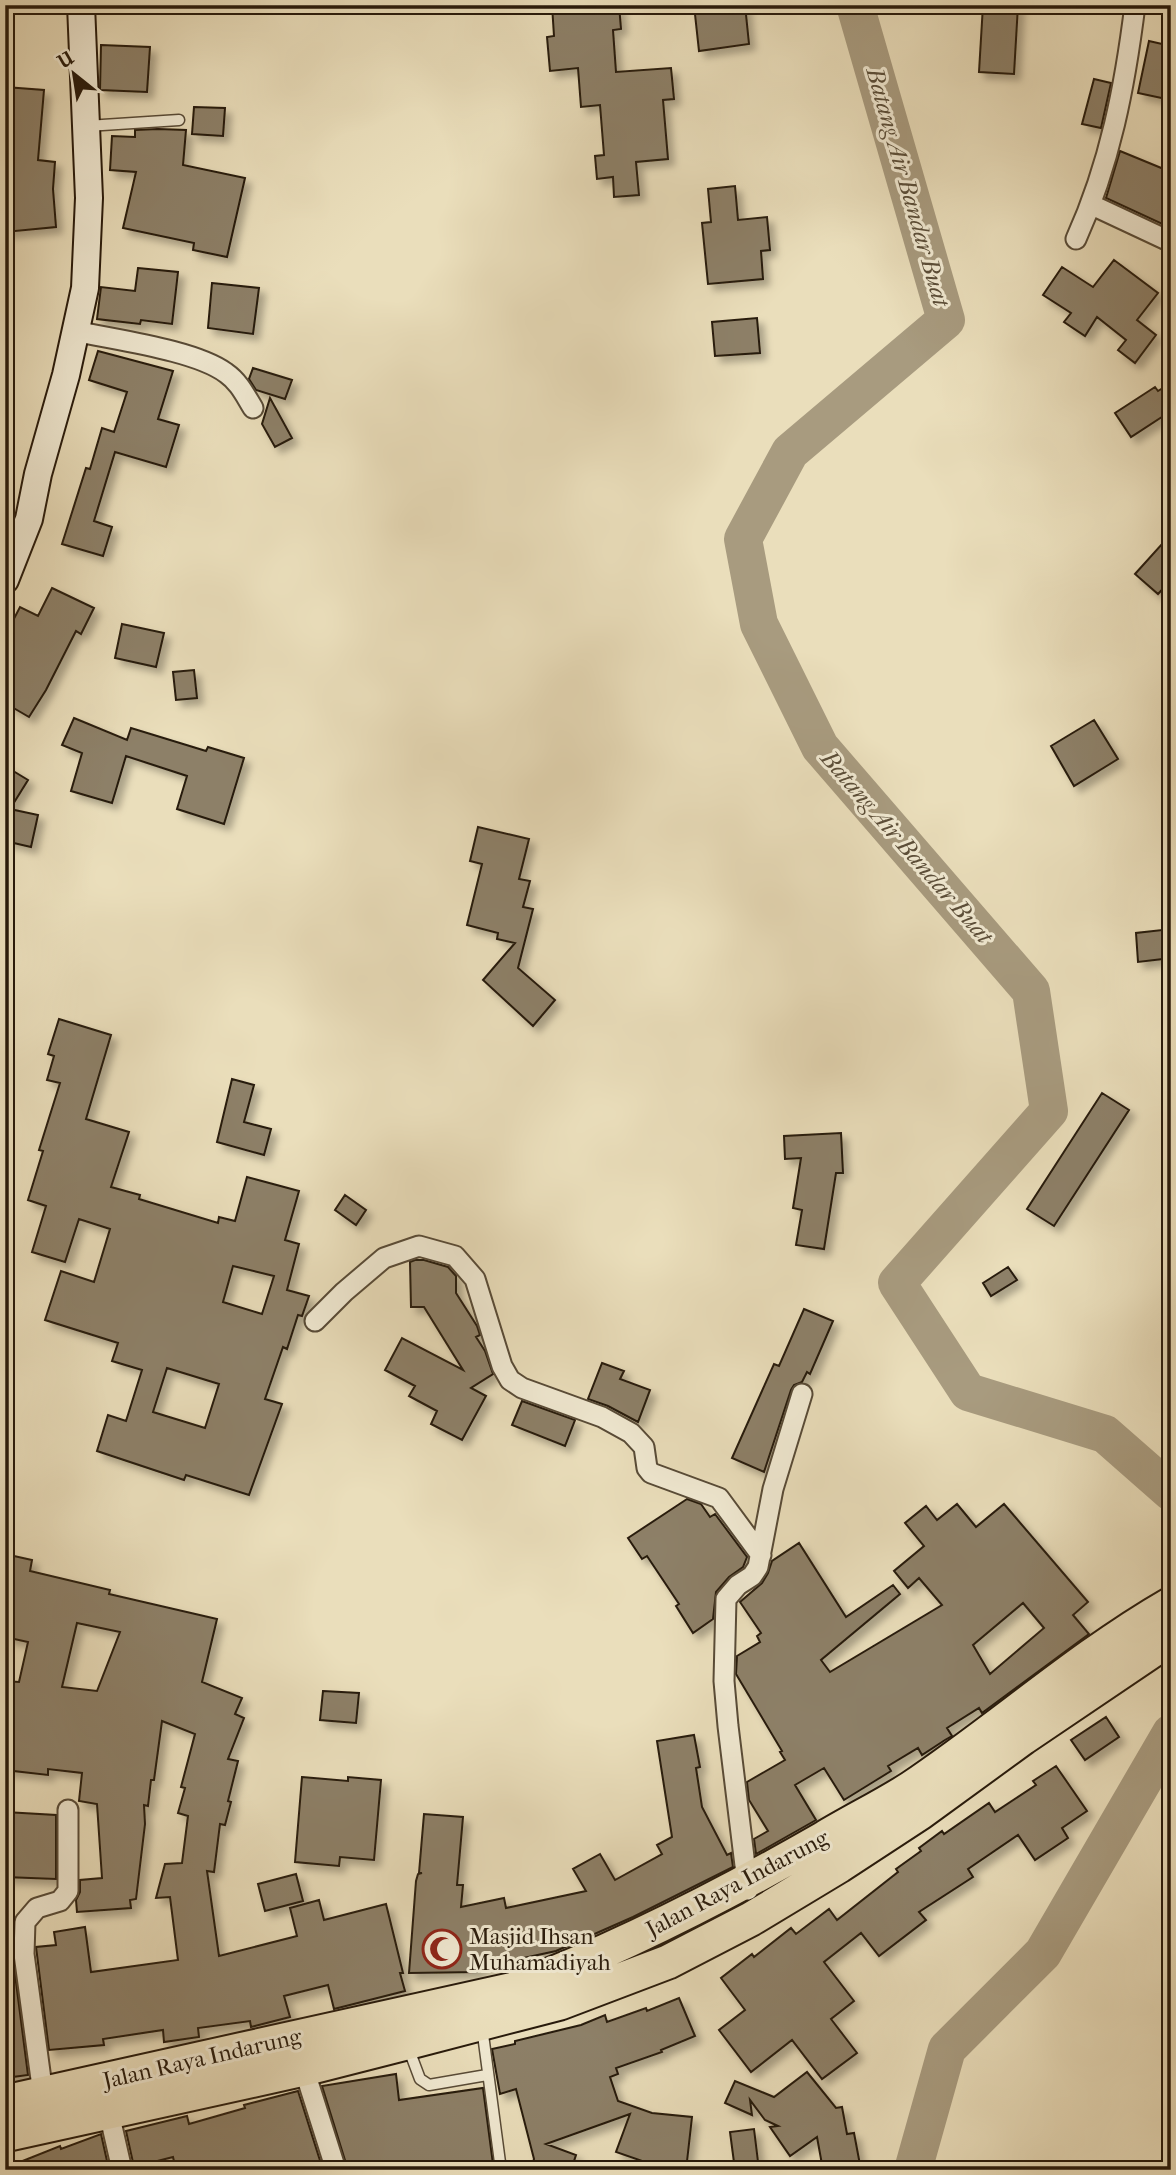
<svg xmlns="http://www.w3.org/2000/svg" width="1176" height="2175" viewBox="0 0 1176 2175" font-family="'IM FELL French Canon',serif">
  <style>
    .lines { fill: none; stroke-linecap: round; stroke-linejoin: round }
    .river { stroke: #a89b7f; stroke-width: 38 }
    .building { fill: #8d8067; stroke: #281a0b; stroke-width: 2; fill-rule: evenodd; filter: url(#shadow) }
    .lane-casing { stroke: #584b37; stroke-width: 13 }
    .street-casing { stroke: #584b37; stroke-width: 23 }
    .secondary-casing { stroke: #281a0b; stroke-width: 30 }
    .highway-casing { stroke: #281a0b; stroke-width: 37 }
    .lane { stroke: #f1ead3; stroke-width: 10 }
    .street { stroke: #f1ead3; stroke-width: 19 }
    .secondary { stroke: #f1ead3; stroke-width: 26 }
    .highway { stroke: #eadebb; stroke-width: 33 }
    .labels { text-anchor: middle; stroke-width: 6; stroke-linejoin: round; paint-order: stroke }
    .street-label { font-size: 23px; fill: #281a0b; stroke: #f1ead3 }
    .poi-label { font-size: 23px; fill: #281a0b; stroke: #f1ead3; text-anchor: start }
    .water-label { font-size: 24px; font-style: italic; fill: #5b4e39; stroke: #f1ead3 }
  </style>
  <defs>
    <filter id="shadow"><feDropShadow dx="6" dy="6" stdDeviation="3.5" flood-color="#0004"/></filter>
  </defs>
  <rect width="100%" height="100%" fill="#eadebb"/>
  <filter id="stains"><feTurbulence type="fractalNoise" baseFrequency=".00286" numOctaves="4"/><feColorMatrix values="0 0 0 0 .2 0 0 0 0 .09 0 0 0 0 .02 0 0 0 .5 -.17"/></filter>
  <radialGradient id="worn" r=".72"><stop offset=".6" stop-color="#630" stop-opacity="0"/><stop offset="1" stop-color="#630" stop-opacity=".3"/></radialGradient>
  <g class="lines">
    <path class="river" d="M855 5 946 320 790 452 743 539 759 624 820 747 1031 991 1049 1111 897 1283 968 1392 1105 1434 1171 1492
      M913 2170 947 2049 1043 1953 1171 1733"/>
  </g>
  <path class="building" d="M552 5H619L621 29 613 30 616 72 671 68 674 99 663 100 668 159 636 162 639 195 614 197 613 177 597 179 595 156 604 155 600 105 581 107 578 68 550 71 547 37 554 36Z
    M694 5H745L749 44 699 51Z
    M983 5H1018L1014 74 979 72Z
    M1149 41 1171 46V100L1138 93Z
    M101 45 150 47 147 92 100 90Z
    M1094 79 1111 83 1101 128 1082 124Z
    M5 87 44 90 38 160 55 162 53 189 56 227 5 232Z
    M194 107 225 108 223 136 192 134Z
    M158 129 186 130 183 165 245 178 227 257 193 250 194 243 123 228 136 172 110 170 112 136 135 137V130Z
    M1120 151 1171 172V228L1106 198Z
    M735 186 738 220 767 217 770 250 761 251 763 279 708 284 702 223 711 222 708 189Z
    M1114 260 1158 293 1137 320 1156 335 1135 363 1118 350 1126 340 1097 317 1085 336 1064 322 1071 313 1043 295 1062 267 1093 287Z
    M138 268 178 272 172 324 141 320 140 324 97 319 101 287 135 291Z
    M212 283 259 288 253 334 208 328Z
    M757 318 760 353 715 356 712 322Z
    M98 351 173 371 158 419 179 425 166 467 115 452 94 521 112 527 103 556 62 544 86 468 90 469 102 428 114 432 127 392 89 380Z
    M253 368 292 380 285 399 256 390 249 379Z
    M1171 383V411L1131 437 1115 413 1155 387 1158 391Z
    M270 398 292 438 275 447 262 424Z
    M1171 534V580L1158 594 1135 574Z
    M52 588 94 608 81 634 76 631 46 690 29 717 5 703V636L20 607 38 616Z
    M122 624 164 633 156 667 115 658Z
    M194 670 197 698 176 700 173 672Z
    M74 718 127 740 131 728 206 751 208 747 244 758 224 824 177 809 187 776 126 756 112 803 71 791 82 753 62 745Z
    M1094 720 1118 759 1074 786 1051 746Z
    M5 766 28 780 10 809 38 815 31 847 5 841 8 813 5 818Z
    M478 827 529 839 519 879 530 881 523 907 533 909 518 968 555 1000 533 1026 483 980 515 943 497 939 498 933 467 925 482 864 470 861Z
    M1171 929V958L1138 962 1136 933Z
    M59 1019 111 1035 86 1119 129 1132 111 1187 140 1195 139 1199 218 1223 219 1217 235 1221 247 1177 299 1191 285 1240 299 1244 287 1290 309 1296 302 1316 298 1315 287 1349 283 1347 265 1399 282 1404 249 1495 186 1475 184 1480 97 1451 108 1415 126 1421 142 1370 112 1361 118 1343 45 1320 61 1271 94 1282 110 1229 79 1219 65 1262 32 1252 46 1206 28 1200 43 1151 39 1150 60 1083 47 1080 54 1056 48 1054ZM233 1266 274 1276 262 1314 223 1302ZM167 1368 219 1384 205 1428 153 1412Z
    M232 1079 254 1085 244 1122 271 1129 264 1155 217 1142Z
    M1102 1093 1129 1110 1054 1226 1027 1209Z
    M841 1133 843 1173H836L824 1249 796 1245 802 1210 793 1208 801 1158 785 1159 784 1136Z
    M345 1195 366 1210 356 1225 335 1210Z
    M415 1260H424L448 1267 456 1276V1293L477 1326 480 1335 476 1337 485 1351 493 1374 471 1388 486 1396 462 1440 431 1424 437 1411 409 1396 415 1386 385 1370 402 1338 463 1370 424 1307H411L410 1262Z
    M1008 1267 1017 1280 991 1296 983 1283Z
    M804 1309 833 1321 810 1374 807 1372 802 1382 794 1385 791 1390 764 1472 732 1458 774 1364 779 1366Z
    M602 1363 624 1371 620 1379 650 1390 638 1422 608 1406 588 1399Z
    M522 1401 575 1420 565 1446 512 1425Z
    M687 1499 701 1504 710 1517 715 1514 747 1557 743 1567 729 1577 716 1592 713 1619 693 1633 676 1606 679 1604 647 1556 642 1559 628 1538Z
    M957 1504 976 1527 1004 1504 1088 1602 1073 1615 1089 1634 982 1713 979 1708 947 1728 952 1736 945 1740 922 1755 918 1748 888 1766 891 1771 844 1800 824 1768 795 1785 816 1820 756 1854 754 1839 768 1831 749 1800 747 1782 785 1760 780 1752 782 1751 736 1674 737 1656 760 1642 757 1636 761 1633 740 1602 762 1583 768 1573 772 1561 799 1543 846 1617 893 1585 900 1594 821 1660 830 1672 942 1605 919 1578 908 1588 894 1571 924 1546 905 1523 926 1506 937 1520ZM1023 1603 1044 1628 990 1674 973 1645Z
    M5 1554 32 1560 30 1571 110 1590 109 1594 217 1619 202 1682 242 1698 235 1714 244 1718 228 1759 238 1761 228 1801 231 1802 225 1825 220 1824 214 1872 207 1871 219 1956 297 1936 290 1908 319 1900 324 1920 386 1904 403 1973H400L405 1991 334 2009 328 1985 284 1996 290 2017 251 2027 250 2021 198 2028 199 2037 164 2042 163 2030 103 2039 104 2045 49 2050 36 1947 56 1945 54 1932 85 1927 91 1972 178 1960 170 1897 156 1898 165 1864 182 1863 188 1816 178 1813 185 1788 181 1787 195 1734 162 1721 154 1780H151L148 1806 144 1805 145 1824 136 1899 130 1900 131 1908 77 1912 76 1900 80 1892V1880L102 1878 97 1804 79 1801 82 1773 48 1769V1775L5 1770 10 1718 5 1717V1681L19 1682 28 1642 5 1637ZM77 1623 120 1632 97 1691 62 1687Z
    M323 1691 359 1693 356 1723 320 1720Z
    M1106 1717 1119 1737 1085 1760 1071 1740Z
    M694 1735 700 1767 696 1768 702 1807 727 1855 731 1853 733 1867 633 1917 556 1951 478 1968V1972L409 1973 416 1881 418 1874 422 1873H419L424 1814 463 1817 457 1885H463L461 1907 504 1898 506 1908 586 1891 573 1869 600 1854 615 1880 662 1854 657 1845 672 1837 657 1741Z
    M1056 1766 1087 1811 1062 1828 1068 1838 1035 1860 1018 1835 968 1869 973 1877 919 1912 926 1920 879 1956 861 1933 824 1962 854 2001 831 2019 857 2053 822 2079 792 2040 751 2072 719 2030 745 2010 721 1978 752 1954 754 1957 791 1928 796 1934 829 1909 837 1920 898 1872 896 1869 921 1851 919 1848 942 1831 944 1834 989 1803 995 1812 1036 1785 1033 1781Z
    M302 1777 348 1781V1777L381 1780 374 1860 340 1857 339 1866 295 1862Z
    M5 1812 56 1815V1879L5 1877Z
    M296 1874 303 1901 265 1911 258 1884Z
    M12 1951 28 2075 5 2078V1952Z
    M679 1998 695 2036 661 2050 662 2052 616 2068 618 2074 610 2077 618 2101 652 2113 692 2117 686 2170H668L616 2152 630 2114 546 2144 576 2155 571 2170H530L534 2159 516 2089 500 2094 492 2049 515 2044V2041L581 2025 605 2015 607 2022 646 2008 647 2011Z
    M807 2072 836 2108 842 2107 847 2134 854 2133 861 2170H823L817 2137 790 2156 770 2127 778 2126 765 2120 750 2100 752 2115 725 2103 735 2081 774 2097Z
    M396 2074 399 2100 483 2088 493 2164 450 2170H348L322 2086Z
    M298 2091 323 2170H176L173 2157 134 2167 126 2131 187 2116 189 2124 245 2108 244 2105Z
    M754 2129 759 2170H735L730 2132Z
    M101 2134 109 2170H5V2168L60 2146 61 2149Z"/>
  <g class="lines">
    <defs>
      <path id="lane" d="M87 126 179 120
        M482 2027 501 2170
        M408 2047 420 2079 429 2085 487 2075"/>
      <path id="street" d="M1092 205 1171 242
        M1076 239C1110 164 1125 86 1135 5
        M75 331C115 340 195 350 226 373 239 382 245 395 253 408
        M315 1321 344 1292 384 1258 419 1246 455 1256 475 1279 502 1366 510 1380 522 1388 602 1417 631 1433 644 1447 647 1468 651 1473 719 1498 761 1555
        M748 1890 728 1726 724 1681 726 1599 738 1585 752 1576 758 1567 773 1489 802 1394
        M304 2069 336 2170
        M43 2094 24 1954 25 1922 37 1908 60 1901 68 1891V1810
        M109 2113 122 2170"/>
      <path id="secondary" d="M5 580 29 519 38 474 66 375 85 288 89 198 81 5"/>
      <path id="highway" d="M5 2102 514 1989C622 1948 723 1896 824 1838 852 1821 883 1806 911 1788 999 1729 1079 1657 1171 1604
        M5 2135 304 2069 406 2043 560 2003 668 1962 751 1919 839 1866 920 1813 1023 1738 1171 1638"/>
    </defs>
    <use href="#lane" class="lane-casing"/>
    <use href="#street" class="street-casing"/>
    <use href="#secondary" class="secondary-casing"/>
    <use href="#highway" class="highway-casing"/>
    <use href="#lane" class="lane"/>
    <use href="#street" class="street"/>
    <use href="#secondary" class="secondary"/>
    <use href="#highway" class="highway"/>
  </g>
  <defs>
    <symbol id="mosque-ring" viewBox="-11 -11 22 22"><circle r="9.5" fill="#f1ead3" stroke="#8f2418" stroke-width="1.5"/><path d="M3.5-4.9A6 6 0 1 0 3.5 4.9A5 5 0 1 1 3.5-4.9Z" fill="#8f2418"/></symbol>
  </defs>
  <g fill-rule="evenodd">
    <use href="#mosque-ring" x="420" y="1927" width="44" height="44"/>
  </g>
  <g class="labels">
    <g class="street-label">
      <text transform="translate(737 1883) rotate(-28)" y="8">Jalan Raya Indarung</text>
      <text transform="translate(202 2058) rotate(-13)" y="8">Jalan Raya Indarung</text>
    </g>
    <g class="poi-label">
      <text x="469" y="1944">Masjid Ihsan<tspan x="469" dy="26">Muhamadiyah</tspan></text>
    </g>
    <g class="water-label">
      <text transform="translate(908 187) rotate(74)" y="8">Batang Air Bandar Buat</text>
      <text transform="translate(907 847) rotate(49)" y="8">Batang Air Bandar Buat</text>
    </g>
  </g>
  <rect width="1176" height="2175" fill="none" stroke="#eadebb" stroke-width="28"/>
  <rect x="7" y="7" width="1162" height="2161" fill="none" stroke="#281a0b" stroke-width="3.5"/>
  <rect x="14" y="14" width="1148" height="2147" fill="none" stroke="#281a0b" stroke-width="2"/>
  <g transform="translate(74 74) rotate(330)" stroke="#f1ead3" stroke-width="5" paint-order="stroke">
  <path d="M0-5L12 26L0 18L-12 26Z" fill="#281a0b"/>
  <text y="-10" font-size="19" font-weight="bold" text-anchor="middle" fill="#281a0b">U</text>
  </g>
  <rect width="100%" height="100%" filter="url(#stains)"/>
  <rect width="100%" height="100%" fill="url(#worn)"/>
</svg>
